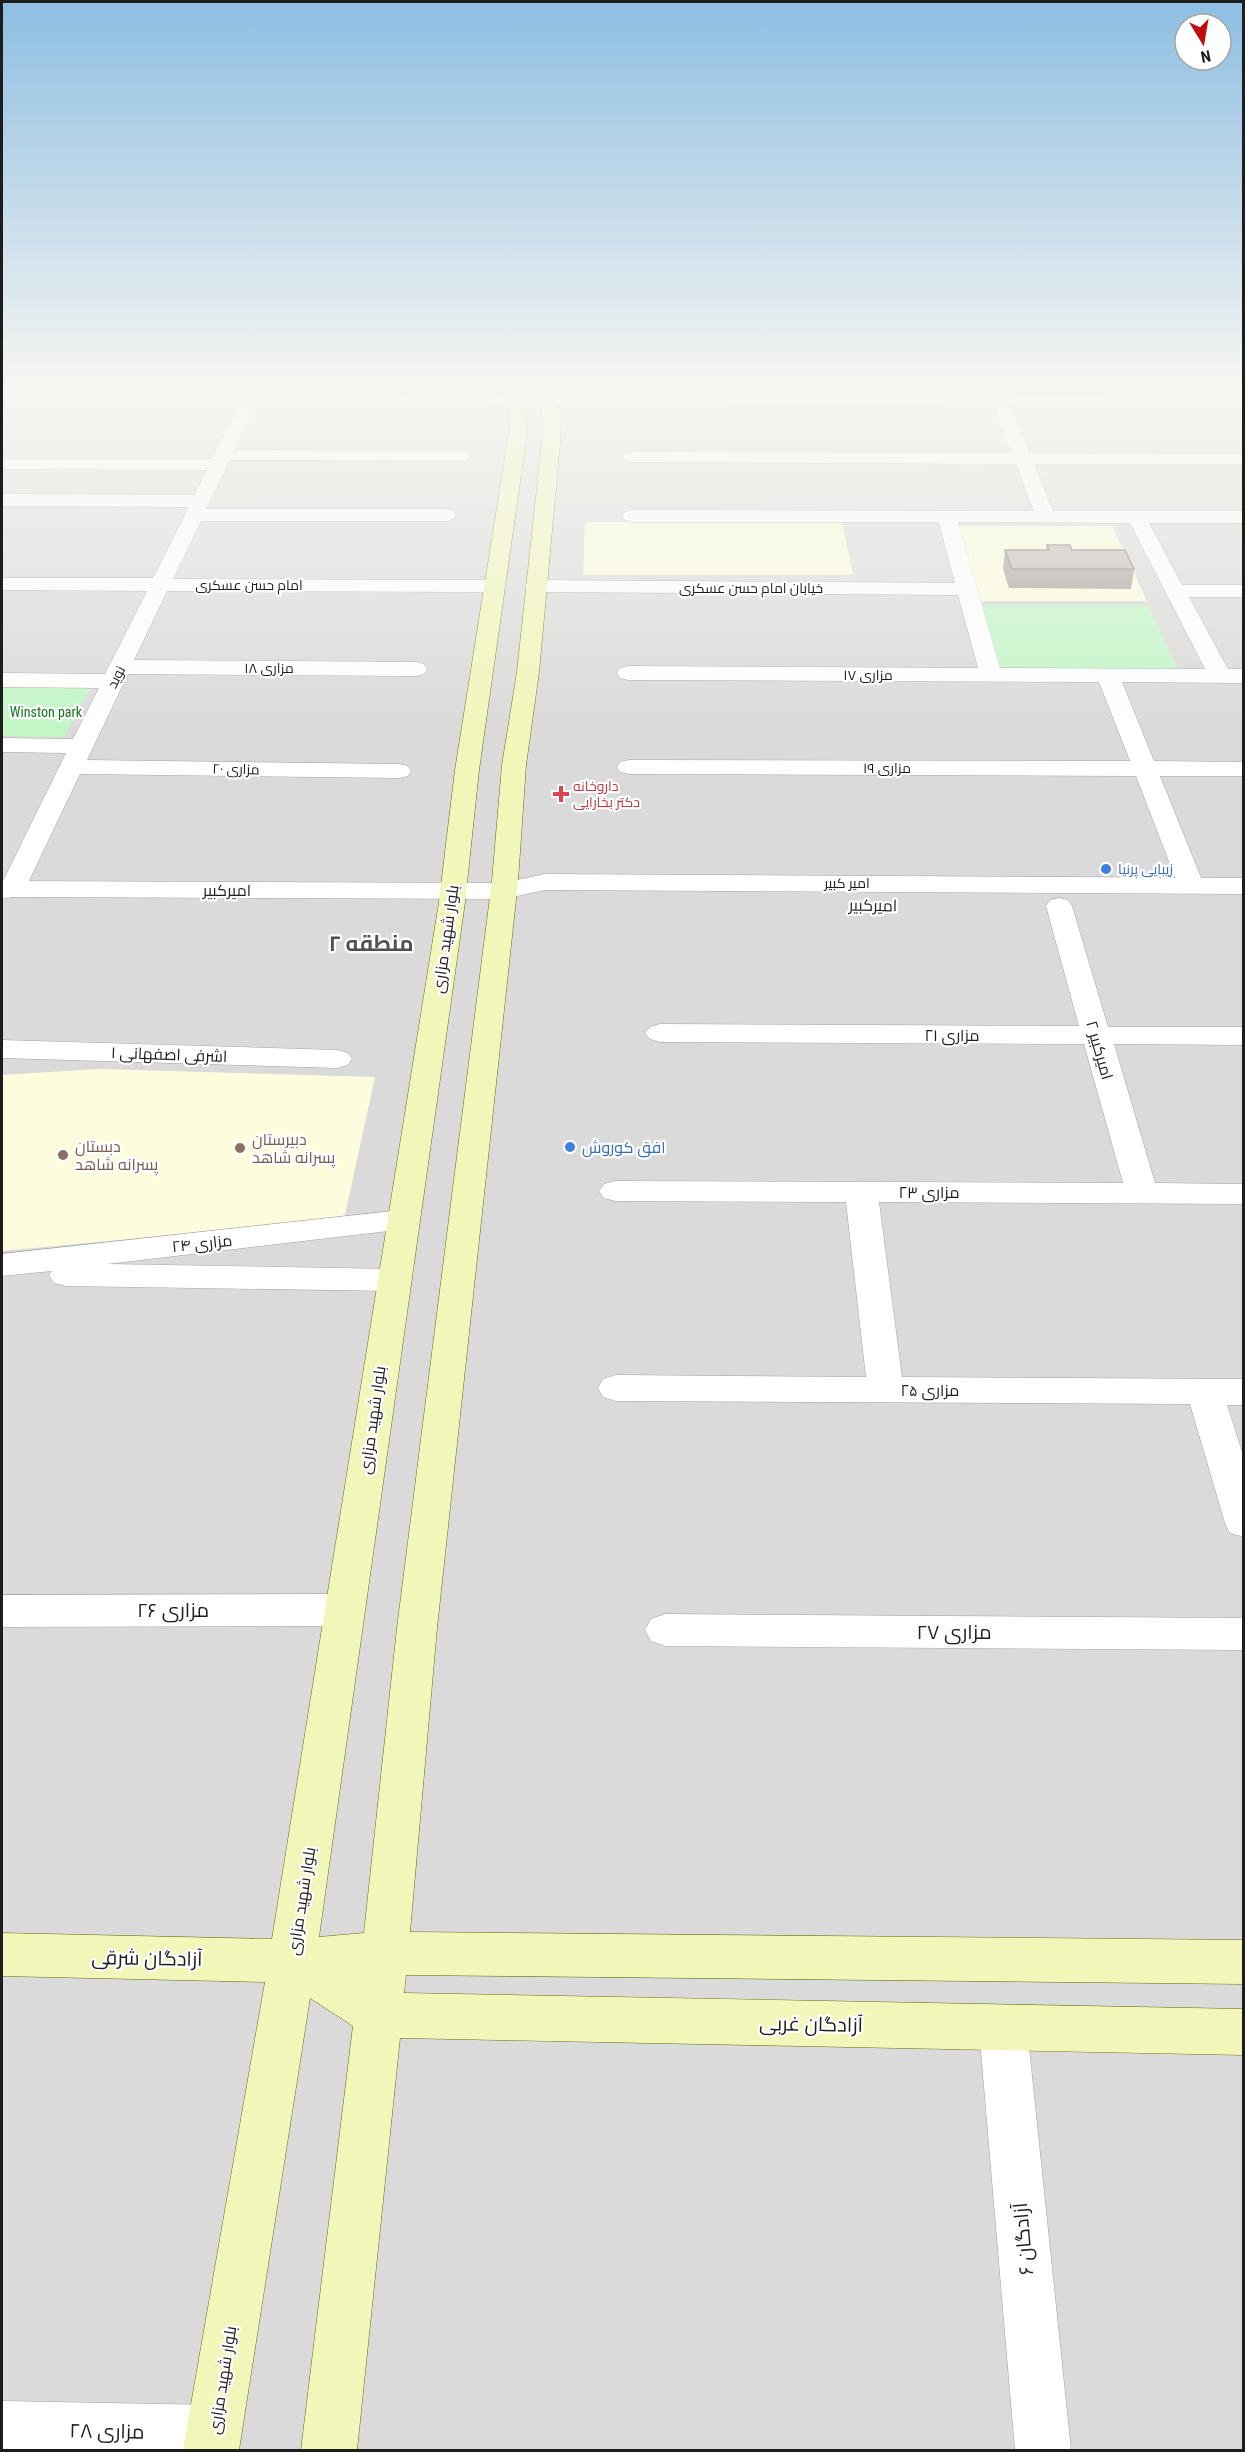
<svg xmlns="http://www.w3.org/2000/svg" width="1245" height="2452" viewBox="0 0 1245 2452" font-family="'Roboto Condensed',Cairo,sans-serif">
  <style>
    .residential { fill: #dbdada }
    .education { fill: #fdfddd }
    .park { fill: #c2f6c6 }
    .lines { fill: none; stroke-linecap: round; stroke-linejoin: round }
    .minor-casing { stroke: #a4a4a4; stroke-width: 1 }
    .tertiary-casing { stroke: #a4a4a4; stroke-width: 1 }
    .secondary-casing { stroke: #626e0a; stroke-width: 1 }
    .minor { fill: #fff; fill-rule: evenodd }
    .tertiary { fill: #fff; fill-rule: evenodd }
    .secondary { fill: #f2f6b9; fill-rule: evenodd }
    .wall { fill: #a7a09a }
    .building { fill: #c2bab3; stroke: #88827d; stroke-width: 1.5 }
    .health-dot { fill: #e0444e; stroke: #fff; stroke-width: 2 }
    .shop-dot { fill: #3f7fe0; stroke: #fff; stroke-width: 2 }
    .education-dot { fill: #8d6e63; stroke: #fff; stroke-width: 2 }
    .labels { text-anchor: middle; stroke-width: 4.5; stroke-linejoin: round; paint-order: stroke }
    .far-street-label { font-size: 14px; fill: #1d1d1d; stroke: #fff }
    .far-park-label { font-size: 14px; fill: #11751a; stroke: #fff }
    .far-health-label { font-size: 14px; fill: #be3a42; stroke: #fff; text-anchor: start }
    .far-shop-label { font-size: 14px; fill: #366cbe; stroke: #fff; text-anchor: start }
    .street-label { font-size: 16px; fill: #1d1d1d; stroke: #fff }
    .education-label { font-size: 16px; fill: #785e54; stroke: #fff; text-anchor: start }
    .shop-label { font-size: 16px; fill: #366cbe; stroke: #fff; text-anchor: start }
    .near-street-label { font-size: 20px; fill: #1d1d1d; stroke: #fff }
    .district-label { font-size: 22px; font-weight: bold; fill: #505050; stroke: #fff }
  </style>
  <rect width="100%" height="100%" fill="#eeeae3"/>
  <path class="residential" d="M2 390H1243V2450H2Z"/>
  <path class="education" d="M585 522H842L853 575H583Z
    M955 526H1112L1147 601H978Z
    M99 1069 375 1077 344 1219 2 1251V1075Z"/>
  <path class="park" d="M1009 390H1243L1244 395 1009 396Z
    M980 605H1148L1178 671 1000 670Z
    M2 686 91 687 64 737 2 736Z"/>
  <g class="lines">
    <defs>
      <path id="minor" d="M288 390H356L348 395 257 403 235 450 461 451 467 452 470 456 467 460 461 461 230 460 206 509H446L453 511 456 515 453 519 446 521H201L173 579 496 580 503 582 506 586 503 590 496 592 167 591 134 660 416 662 424 664 427 669 424 674 416 676 128 674 87 760 399 764 408 766 411 771 408 776 399 778 80 774 25 889 21 895 12 897 3 895 2 883 66 753 2 752V738L73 739 99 688 2 687V673L105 674 147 591 2 590V578H153L189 507 2 506V494L194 495 207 470 2 469V459H212L245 394Z
        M735 390H752L759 399 756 403H744Z
        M988 390H1004L1030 453 1244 454V464H1034L1053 511H1244V523H1149L1182 585H1244V597H1189L1228 669H1244V683L1122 682 1154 761 1244 762V776H1160L1204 885 1200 891 1191 893 1182 891 1178 885 1136 776 629 774 620 772 617 767 620 762 629 760 1130 761 1099 682 628 680 620 678 617 673 620 668 628 666 978 668 958 595 535 592 528 590 525 586 528 582 535 580 955 583 939 522H632L625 520 622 516 625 512 632 510 1034 511 1016 464 632 462 626 461 623 457 626 453 632 452 1011 453ZM958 522 1130 523 1205 669 1000 668Z
        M1059 898 1068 900 1072 906 1108 1027H1244V1045L1114 1044 1155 1183 1244 1184V1204L879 1202 902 1377 1244 1379V1405H1227L1244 1458V1537L1230 1533 1225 1523 1190 1404 616 1401 603 1397 598 1388 603 1379 616 1375 866 1377 846 1202 615 1201 604 1198 599 1191 604 1184 615 1181 1123 1183 1084 1044 660 1042 650 1039 645 1033 650 1027 660 1024 1079 1026 1046 906 1050 900Z
        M2 1040 337 1050 348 1053 352 1059 348 1065 337 1068 2 1058Z
        M402 1210 414 1214 418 1221 414 1228 107 1264 393 1269 405 1272 410 1280 405 1288 393 1291 66 1286 54 1283 49 1275 52 1271 2 1276V1254Z
        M344 1594 358 1599 364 1610 358 1621 344 1626 2 1627V1595Z
        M665 1614 1244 1618V1650L665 1646 651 1641 645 1630 651 1619Z
        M1003 2005 1020 2012 1027 2028 1071 2450H1015L979 2028 986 2012Z
        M2 2401 213 2405 233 2413 241 2433 234 2450H2Z"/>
      <path id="tertiary" d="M2 391 515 395 521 396 524 400 521 404 515 405 2 401Z
        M548 395 1244 397V407L542 404 539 400 542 396Z
        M545 874 1244 878V894L545 890 504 899 12 897 2 899V883L12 881 504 883Z"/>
      <path id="secondary" d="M501 390H517L526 406 527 432 479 770 465 902 319 1937 364 1933 397 1628 492 881 502 765 517 672 543 432 541 405 535 390H551L559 405 561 432 539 672 526 765 518 881 437 1628 410 1932 1244 1940V1984L406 1975 404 1993 1244 2009V2055L400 2038 357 2450H301L353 2026 310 1998 239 2450H183L265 1982 2 1976V1933L272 1939 439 902 455 770 509 432 508 406Z"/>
    </defs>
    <use href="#minor" class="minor-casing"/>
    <use href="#tertiary" class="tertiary-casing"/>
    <use href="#secondary" class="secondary-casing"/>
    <use href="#minor" class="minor"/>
    <use href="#tertiary" class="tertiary"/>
    <use href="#secondary" class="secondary"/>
  </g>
  <path class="wall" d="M1047 545 1072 550 1134 569 1131 589 1009 588 1003 569 1005 550H1046Z"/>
  <path class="building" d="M1047 545H1070L1072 550H1125L1134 569H1012L1005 550H1049Z"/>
  <linearGradient id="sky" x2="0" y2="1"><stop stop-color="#8dbee2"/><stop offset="0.53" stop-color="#f7f6f2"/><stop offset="1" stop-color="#f7f6f2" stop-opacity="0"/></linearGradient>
  <rect width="1245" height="733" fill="url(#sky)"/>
  <path class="health-dot" d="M558 785h6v6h6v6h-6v6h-6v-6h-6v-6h6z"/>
  <g class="shop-dot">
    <circle cx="1106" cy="869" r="6"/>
    <circle cx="570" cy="1147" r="6"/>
  </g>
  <g class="education-dot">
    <circle cx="240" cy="1148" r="6"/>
    <circle cx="63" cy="1155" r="6"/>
  </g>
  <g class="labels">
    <g class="far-street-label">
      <text x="249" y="590">امام حسن عسکری</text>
      <text x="751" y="593">خیابان امام حسن عسکری</text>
      <text x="269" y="673">مزاری ۱۸</text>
      <text x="868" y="680">مزاری ۱۷</text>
      <text transform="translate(116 677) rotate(-64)" y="5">نوید</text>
      <text x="887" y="773">مزاری ۱۹</text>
      <text transform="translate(236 769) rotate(1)" y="5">مزاری ۲۰</text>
      <text x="847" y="888">امیر کبیر</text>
    </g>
    <g class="far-park-label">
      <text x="46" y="717">Winston park</text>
    </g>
    <g class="far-health-label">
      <text x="573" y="791">داروخانه<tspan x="573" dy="16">دکتر بخارایی</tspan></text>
    </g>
    <g class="far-shop-label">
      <text x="1118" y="874">زیبایی پرنیا</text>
    </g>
    <g class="street-label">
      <text x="227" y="896">امیرکبیر</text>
      <text transform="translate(873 905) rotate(1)" y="6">امیرکبیر</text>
      <text transform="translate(445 939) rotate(-82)" y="6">بلوار شهید مزاری</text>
      <text x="952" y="1041">مزاری ۲۱</text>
      <text transform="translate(1100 1050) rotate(74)" y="6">امیرکبیر ۲</text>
      <text transform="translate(169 1054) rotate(2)" y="6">اشرفی اصفهانی ۱</text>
      <text x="929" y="1198">مزاری ۲۳</text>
      <text transform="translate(202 1243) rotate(-6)" y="6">مزاری ۲۴</text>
      <text x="930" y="1396">مزاری ۲۵</text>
      <text transform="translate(372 1420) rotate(-82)" y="6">بلوار شهید مزاری</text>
      <text transform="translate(301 1901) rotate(-81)" y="6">بلوار شهید مزاری</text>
      <text transform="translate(222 2380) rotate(-81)" y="6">بلوار شهید مزاری</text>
    </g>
    <g class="education-label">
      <text x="252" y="1145">دبیرستان<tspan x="252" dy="18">پسرانه شاهد</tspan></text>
      <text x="75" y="1152">دبستان<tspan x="75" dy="18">پسرانه شاهد</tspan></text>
    </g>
    <g class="shop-label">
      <text x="582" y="1153">افق کوروش</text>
    </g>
    <g class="near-street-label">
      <text x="173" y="1617">مزاری ۲۶</text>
      <text x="954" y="1639">مزاری ۲۷</text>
      <text transform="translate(147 1958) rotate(1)" y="7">آزادگان شرقی</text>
      <text transform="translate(811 2024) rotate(1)" y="7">آزادگان غربی</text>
      <text transform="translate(1023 2239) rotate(-95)" y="7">آزادگان ۶</text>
      <text transform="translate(107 2431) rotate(1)" y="7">مزاری ۲۸</text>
    </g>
    <g class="district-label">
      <text x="371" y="951">منطقه ۲</text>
    </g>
  </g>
  <rect width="1245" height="2452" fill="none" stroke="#1d1d1d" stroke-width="6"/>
  <g transform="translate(1203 42) rotate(169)"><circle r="28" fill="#ffffff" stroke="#a5a5a5" stroke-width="1.5"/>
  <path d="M0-4.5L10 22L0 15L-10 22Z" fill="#c00c0a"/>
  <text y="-9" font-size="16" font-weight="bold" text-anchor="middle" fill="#1d1d1d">N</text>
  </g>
</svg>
